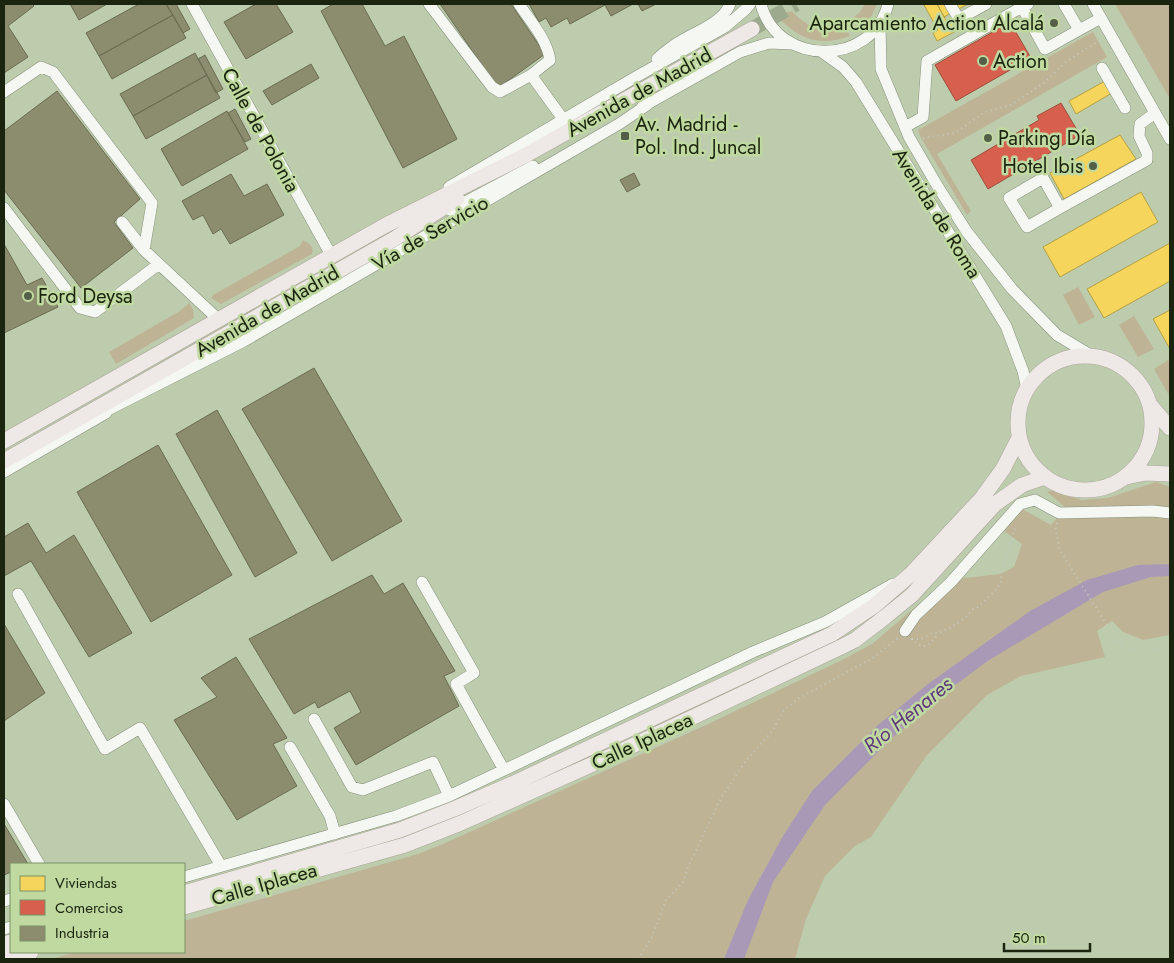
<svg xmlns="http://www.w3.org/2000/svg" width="1174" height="963" viewBox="0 0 1174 963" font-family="Jost,sans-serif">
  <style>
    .green { fill: #beb495 }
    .water { fill: #a999b6 }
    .homes { fill: #f6d55c; stroke: #b4a045 }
    .shops { fill: #d6604d; stroke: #9e4e3a }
    .industry { fill: #8c8c6e; stroke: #6a6d51 }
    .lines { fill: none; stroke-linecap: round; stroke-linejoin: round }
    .major-tunnel { stroke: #9daa8e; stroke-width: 15; stroke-dasharray: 15 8; stroke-linecap: butt }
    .minor-casing { stroke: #859079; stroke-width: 12 }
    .major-casing { stroke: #aaa598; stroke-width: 16 }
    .path { stroke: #c5c9c0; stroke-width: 2; stroke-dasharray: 1 4; stroke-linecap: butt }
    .minor { stroke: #f5f7f3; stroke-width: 11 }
    .major { stroke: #eee9e6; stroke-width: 15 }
    .poi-dot { fill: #535f46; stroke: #bfd9a1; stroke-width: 2 }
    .labels { text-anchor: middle; stroke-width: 5; stroke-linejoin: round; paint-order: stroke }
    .poi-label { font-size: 20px; fill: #1a240e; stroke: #bfd9a1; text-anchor: start }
    .street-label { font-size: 20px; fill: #1a240e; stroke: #bfd9a1 }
    .water-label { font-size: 21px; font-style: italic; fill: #5f397c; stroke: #bfd9a1 }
  </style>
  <rect width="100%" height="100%" fill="#beccae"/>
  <path class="green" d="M865 4H877L871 17 856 32 851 20 860 12Z
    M1115 4H1170V99Z
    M792 11C804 26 825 34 842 25L846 28 850 36C821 47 799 40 778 17L785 13Z
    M1093 32 1107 57 937 154 971 211 967 215 920 136 918 130Z
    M303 240C310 244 314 246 312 254L221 304 211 298 213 295 300 246Z
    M1078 287 1095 317 1079 325 1063 295Z
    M189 303 193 309 194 318 116 364 109 352 180 311Z
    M1134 316 1154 349 1138 357 1119 325Z
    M1168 360 1170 364V397L1154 369Z
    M1156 482 1170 487V635L1143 640 1123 632 1112 621 1097 631 1105 657 1021 676 987 695 927 755 871 837 855 846 825 876 806 919 795 959H51L77 952H184V921L418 854 443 844 706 725 842 660 872 644 947 580 1000 574 1014 567 1022 544 1004 531 1022 509 1051 525 1065 507 1047 492 1052 490 1081 500 1108 498Z"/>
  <path class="water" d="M1170 564V576L1151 577 1103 592 989 660 931 703 888 742 825 805 773 882 744 959H724L748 900 783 836 812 791 878 725 928 684 1030 611 1087 580 1138 565Z"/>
  <path class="homes" d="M926 4H937L948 24 951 22 956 31 937 41 933 33 938 30 924 5Z
    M937 4H968L944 17Z
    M1105 81 1112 93 1076 114 1069 101Z
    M1120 135 1136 159 1064 199 1050 173Z
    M1141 192 1158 222 1060 277 1043 247Z
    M1170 243V281L1104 318 1087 289Z
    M1170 310V349L1153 319Z"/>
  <path class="shops" d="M1010 22 1031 58 956 101 935 65Z
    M1061 103 1080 135 988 189 971 160 1039 120 1037 116Z"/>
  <path class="industry" d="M4 4H32L34 6 8 26 28 57 4 73Z
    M70 4H107L79 20Z
    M139 4H166L173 15 99 56 86 33Z
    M166 4H176L190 29 183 33Z
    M256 4H276L293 32 246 59 224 22Z
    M333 4H362L385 46 404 36 457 139 403 168 321 11Z
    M440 4H511L545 54 498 88Z
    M529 4H633L611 16 605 5 570 24 567 18 551 27 546 18 539 22Z
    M638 4H656L642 11Z
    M173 15 186 38 112 79 99 56Z
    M195 53 207 75 133 116 120 94Z
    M205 55 223 89 216 93 198 59Z
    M311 64 319 78 272 105 263 91Z
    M207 75 220 98 146 139 133 116Z
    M57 91 140 199 114 222 133 248 81 288 4 190V131Z
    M235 109 251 139 245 142 228 113Z
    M227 111 248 149 182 186 161 149Z
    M634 173 640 185 627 192 620 180Z
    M231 174 244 196 267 184 284 215 230 244 221 229 213 234 203 215 193 220 182 201Z
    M4 244 27 285 42 278 58 307 4 333Z
    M314 368 402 521 332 561 242 409Z
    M217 410 297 553 255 577 176 434Z
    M158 445 232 575 151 622 77 492Z
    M28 523 46 553 74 535 132 633 89 657 31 561 4 576V537Z
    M372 575 384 594 403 583 455 671 444 676 459 706 356 765 334 728 361 712 350 691 318 708 315 702 294 714 249 639Z
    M4 624 45 693 4 721Z
    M236 657 287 738 273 744 297 786 237 820 174 720 217 697 201 678Z
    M4 824 28 864H11V872L4 875Z"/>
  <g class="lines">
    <path class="major-tunnel" d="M752 29 796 4"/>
    <defs>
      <path id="minor" d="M192 4 331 255
        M429 4 492 87 500 92 531 75 563 119
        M519 4C530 21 547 39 550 60L531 75
        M761 4C777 67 873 67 888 4
        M950 4 959 19 986 4
        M1028 4 1022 7 1045 49 1079 30 1064 4
        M1093 4 1170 139
        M880 23 881 69 909 137 938 187 967 232 1012 289 1057 335 1092 356
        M1079 30 1101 18
        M822 52 843 67 856 82 1006 326 1023 371 1027 389
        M657 59C662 54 667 50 673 46 689 34 723 24 730 4
        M1102 68 1125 108
        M4 92 41 67 53 72 152 203 144 250
        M642 107 740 52 769 43 792 44
        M905 127 923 117 927 61 1022 7
        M449 187 634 78 725 27 746 9 750 4
        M4 208 80 308 95 312 159 264
        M1060 208 1027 227 1009 198 1043 178 1060 208 1147 160V153L1139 136 1140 124 1155 113
        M450 210 533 166
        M122 222 144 250 219 320
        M98 415 244 341 619 124 647 105
        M4 472 106 413
        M422 582 474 673 456 684 504 770
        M18 594 105 749 140 728 221 866
        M905 631 916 615 951 582 1020 504 1035 500 1059 513 1153 511 1170 513
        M314 719 352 787 363 790 433 762 449 796
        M290 747 330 816 335 834
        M4 804 39 864
        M184 877 396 816 449 796 753 652 825 622 893 584
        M4 901 11 899
        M4 929 11 927"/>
      <path id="major" d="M1018 423a67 67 0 1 1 134 0a67 67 0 1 1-134 0Z
        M1150 405 1170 428
        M4 441 386 225 526 155 752 29
        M4 461 394 239 457 199
        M1126 477 1146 473 1170 474
        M184 893 400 830 454 809 512 784 832 634 874 606 910 575 982 498 1003 469 1019 438
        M184 907 405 845 461 823 613 755 841 647 855 640 885 617 912 595 995 504 1022 485 1045 477
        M4 944 11 942
        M4 959 31 952"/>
    </defs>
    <use href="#minor" class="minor-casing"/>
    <use href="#major" class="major-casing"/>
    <path class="path" d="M892 30 901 4
      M786 55 822 67
      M923 138 955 133 985 112 1011 105 1045 82 1066 62 1085 49 1101 40
      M595 152 625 136 630 132
      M1098 346C1128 355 1144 364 1158 393
      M1057 523 1056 527 1059 549 1107 625 1123 648 1145 652 1170 649
      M911 639C925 650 927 648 938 634
      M912 639H921L932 633H939L950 628 965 618 973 609 978 607 996 590 1002 580 1001 577 1015 527
      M638 959 652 937 666 900 684 881 687 869 721 798 745 762 773 730 783 711 799 698 873 658 898 638"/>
    <use href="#minor" class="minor"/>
    <use href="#major" class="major"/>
  </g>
  <g class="poi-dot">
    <circle cx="1054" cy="23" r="5"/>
    <circle cx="983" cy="61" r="5"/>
    <rect x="620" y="131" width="10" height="10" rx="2.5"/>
    <circle cx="988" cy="138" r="5"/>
    <circle cx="1093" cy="166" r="5"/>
    <circle cx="28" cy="296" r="5"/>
  </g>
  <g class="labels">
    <g class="poi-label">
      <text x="1044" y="30" text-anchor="end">Aparcamiento Action Alcalá</text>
      <text x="993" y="68">Action</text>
      <text x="635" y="131">Av. Madrid -<tspan x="635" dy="23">Pol. Ind. Juncal</tspan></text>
      <text x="998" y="145">Parking Día</text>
      <text x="1083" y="173" text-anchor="end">Hotel Ibis</text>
      <text x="38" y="303">Ford Deysa</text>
    </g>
    <g class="street-label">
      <text transform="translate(639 92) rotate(-29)" y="7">Avenida de Madrid</text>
      <text transform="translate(261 130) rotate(61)" y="7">Calle de Polonia</text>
      <text transform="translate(937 213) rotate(58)" y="7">Avenida de Roma</text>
      <text transform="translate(430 233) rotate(-30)" y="7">Vía de Servicio</text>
      <text transform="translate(267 311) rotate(-30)" y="7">Avenida de Madrid</text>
      <text transform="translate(642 741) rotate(-25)" y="7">Calle Iplacea</text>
      <text transform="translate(264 884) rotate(-16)" y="7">Calle Iplacea</text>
    </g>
    <g class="water-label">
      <text transform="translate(908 715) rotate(-39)" y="7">Río Henares</text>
    </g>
  </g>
  <rect width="1174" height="963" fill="none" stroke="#1a240e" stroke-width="10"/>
  <rect x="10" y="863" width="175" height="90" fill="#bfd9a1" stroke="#7d9166"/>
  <rect x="20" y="876" width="25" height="15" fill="#f6d55c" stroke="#7d9166"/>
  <text x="55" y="888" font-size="15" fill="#1a240e">Viviendas</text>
  <rect x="20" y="900" width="25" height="15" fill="#d6604d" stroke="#7d9166"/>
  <text x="55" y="913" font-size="15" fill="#1a240e">Comercios</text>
  <rect x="20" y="926" width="25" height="15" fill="#8c8c6e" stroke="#7d9166"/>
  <text x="55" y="938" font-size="15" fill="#1a240e">Industria</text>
  <path d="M1004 943v8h86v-8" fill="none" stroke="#1a240e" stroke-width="2.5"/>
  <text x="1012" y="943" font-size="15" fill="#1a240e" stroke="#bfd9a1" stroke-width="4" paint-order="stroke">50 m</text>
</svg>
